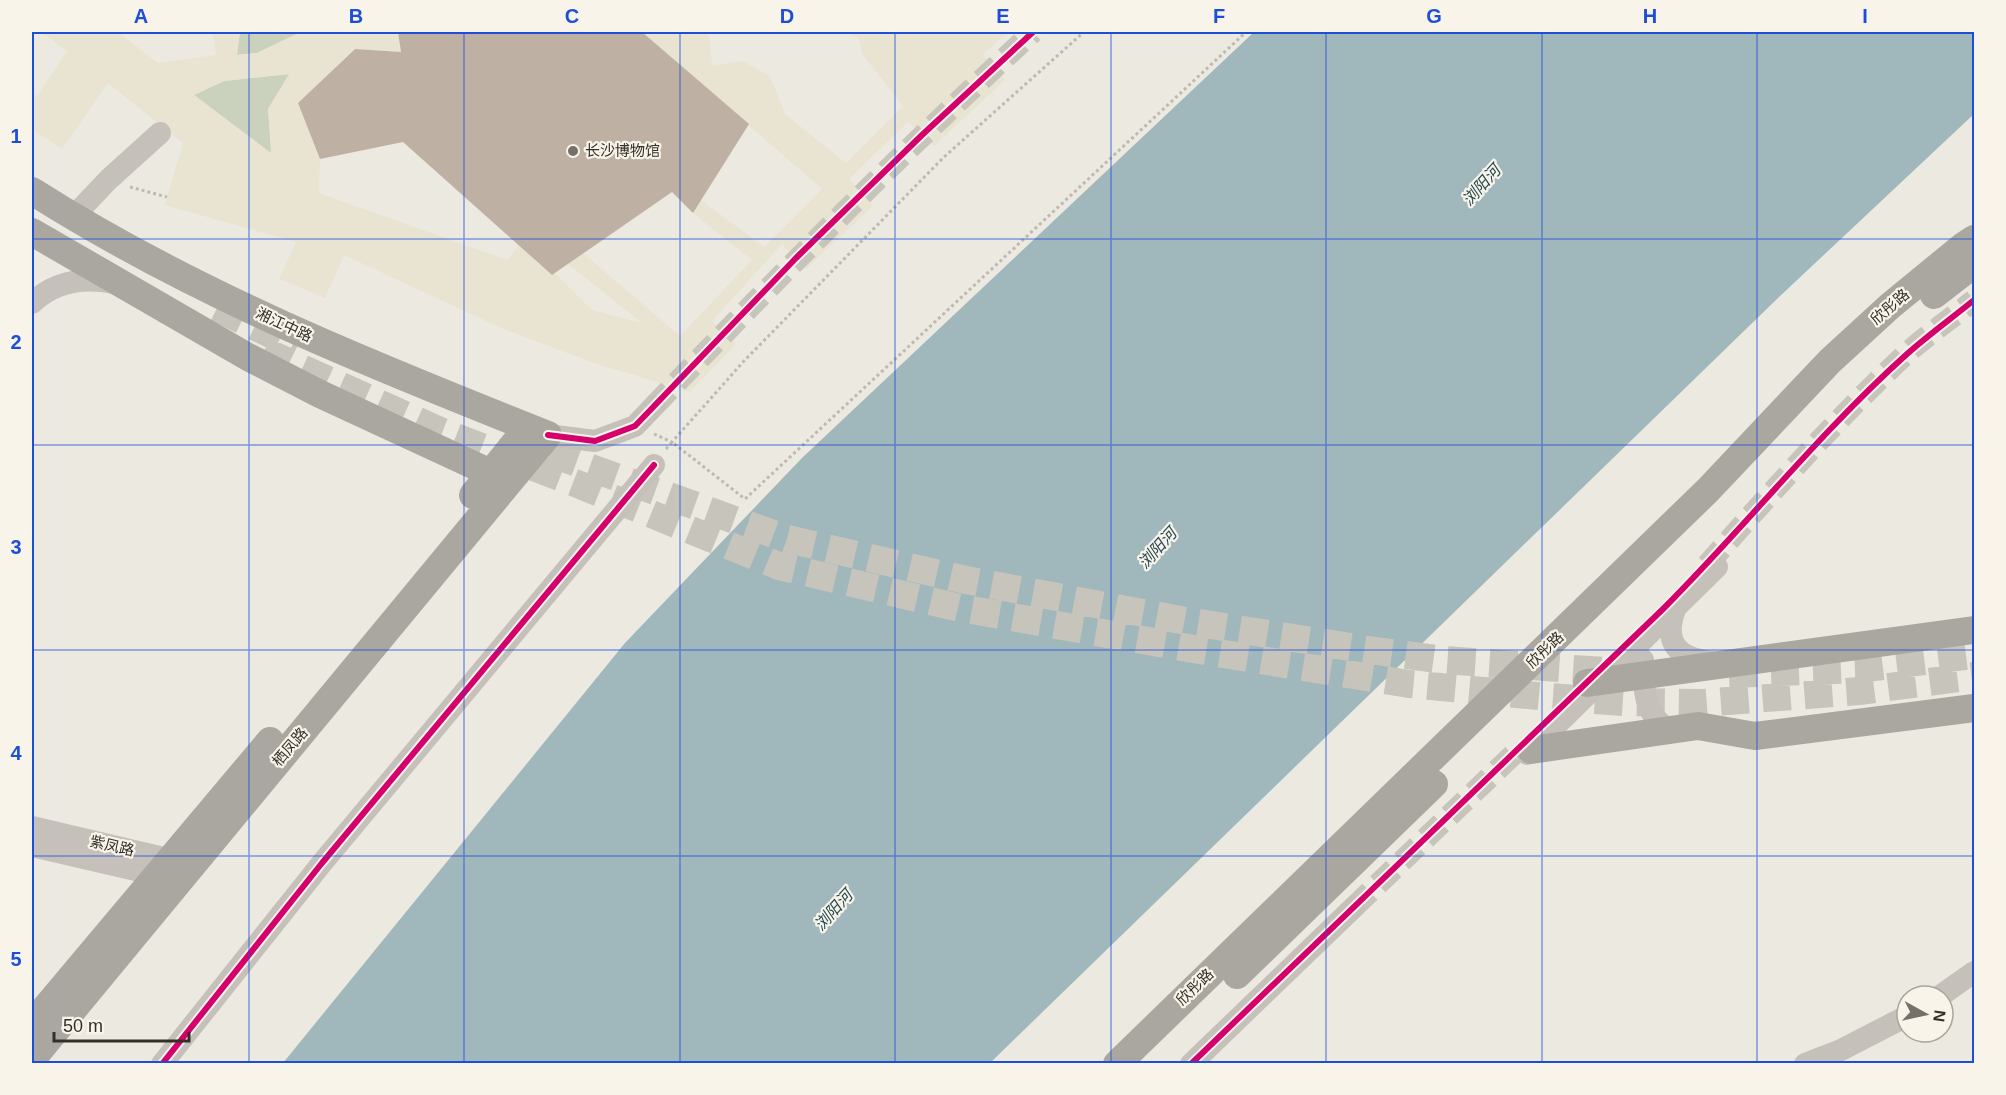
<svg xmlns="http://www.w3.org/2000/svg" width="2006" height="1095" viewBox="0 0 2006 1095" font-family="Helvetica,'Noto Sans SC',sans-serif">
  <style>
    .green { fill: #cad1bd }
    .plaza { fill: #e9e3d2; fill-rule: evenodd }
    .water { fill: #a0b7bb }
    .building { fill: #beb1a4 }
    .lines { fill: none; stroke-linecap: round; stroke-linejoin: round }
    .minor-tunnel { stroke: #c7c4bc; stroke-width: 22; stroke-dasharray: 22 11; stroke-linecap: butt }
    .major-tunnel { stroke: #c7c4bc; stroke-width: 28; stroke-dasharray: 28 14; stroke-linecap: butt }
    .path { stroke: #bebab3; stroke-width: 3; stroke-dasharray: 3 3; stroke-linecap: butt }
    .minor { stroke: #c5c1ba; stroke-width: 22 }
    .major { stroke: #aaa6a0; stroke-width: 28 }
    .cycleway-casing { stroke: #f8f4e9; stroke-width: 10 }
    .cycleway { stroke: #d6006c; stroke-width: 6 }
    .grid { fill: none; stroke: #1d4ed8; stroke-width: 1.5; stroke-opacity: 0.55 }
    .poi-dot { fill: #757069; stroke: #f8f4e9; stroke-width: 2 }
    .labels { text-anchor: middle; stroke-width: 4.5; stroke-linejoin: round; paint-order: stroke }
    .poi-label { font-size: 15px; fill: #352f29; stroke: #f8f4e9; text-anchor: start }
    .street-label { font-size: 15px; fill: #352f29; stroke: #f8f4e9 }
    .water-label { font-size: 16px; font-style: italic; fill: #224753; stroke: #f8f4e9 }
    .neatline { fill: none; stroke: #1d4ed8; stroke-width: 2 }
    .grid-label { font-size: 20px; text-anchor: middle; font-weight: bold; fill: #1d4ed8 }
  </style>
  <rect width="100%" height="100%" fill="#ece9e1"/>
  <path class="green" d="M240 32H301L257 53 237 55Z
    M290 74 268 109 272 154 194 95 224 81Z"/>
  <path class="plaza" d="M41 32H118L158 63 216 55 213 32H240L237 55 257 53 301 32H398L401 52 354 49 298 103 320 159 319 193 507 260 519 246 551 275 555 273 592 310 642 323 568 264 583 253 680 336 752 260 693 213 701 200 764 247 822 189 642 32H709L712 66 743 61 770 76 785 114 846 163 903 106 862 54 859 38 844 32H1008L983 54 1005 80 934 146 908 122 849 179 873 206 806 269 782 244 712 321 736 344 690 392 591 362 501 328 344 255 325 298 279 279 296 242 165 205 183 143 108 83 62 149 32 129V103L35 97 32 93 37 96 67 51ZM289 74 268 109 271 153 194 95 224 81Z"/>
  <path class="water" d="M1254 32H1974V114L1779 297 990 1063H283L625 643 802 458Z"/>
  <path class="building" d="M398 32H642L749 124 693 213 672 192 552 275 403 142 320 159 298 103 355 49 401 52Z"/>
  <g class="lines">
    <path class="minor-tunnel" d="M654 406C777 278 902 152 1033 32
      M1707 565C1771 493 1835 420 1906 354 1927 335 1952 318 1974 300
      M1354 907 1518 750"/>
    <path class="major-tunnel" d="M217 308 297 347
      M264 351 440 431 575 483 779 566 960 608 1205 651 1409 684 1548 697 1623 702 1702 703 1859 691 1974 676
      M550 453 787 539 966 580 1186 621 1369 650 1443 660 1619 672
      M1729 674 1858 669 1974 655"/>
    <path class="path" d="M130 187 167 197
      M654 434 672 442 744 361 944 157 1084 32
      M666 449 672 442 745 499 1246 32"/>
    <path class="minor" d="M73 217 108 180 160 133
      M32 303C55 281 84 277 114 283
      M548 435 595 441 635 426 654 406
      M1676 607C1662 642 1677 659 1713 662
      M1643 660C1643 685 1644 717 1669 729
      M1527 754 1717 567
      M32 827 185 863
      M32 846 170 878
      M1940 996 1974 972
      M162 1064 322 863 654 465
      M1191 1064 1354 907
      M1805 1064 1841 1050 1907 1016"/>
    <path class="major" d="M32 191C194 294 369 364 548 435L32 1059
      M32 232 248 357 320 394 508 481
      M1934 295 1974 264
      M473 495 528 427
      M1587 683 1974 630
      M1531 750 1698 726 1755 736 1974 708
      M1237 975 1434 784
      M32 1024 270 741
      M1117 1064 1708 490 1830 361 1890 306 1962 247 1974 239"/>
    <defs>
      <path id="cycleway" d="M548 435 595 441 635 426 796 258 922 135 1033 32
        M162 1064 322 863 654 465
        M1191 1064 1663 609C1746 526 1819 433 1907 354 1928 335 1952 318 1974 300"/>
    </defs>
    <use href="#cycleway" class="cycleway-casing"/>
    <use href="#cycleway" class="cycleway"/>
  </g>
  <path class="grid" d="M249 32V1064M464 32V1064M680 32V1064M895 32V1064M1111 32V1064M1326 32V1064M1542 32V1064M1757 32V1064M32 239H1974M32 445H1974M32 650H1974M32 856H1974"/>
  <circle class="poi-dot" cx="573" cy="151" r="6"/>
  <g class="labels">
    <g class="poi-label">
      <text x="585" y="156">长沙博物馆</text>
    </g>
    <g class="street-label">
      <text transform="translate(1890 307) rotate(-41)" y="5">欣彤路</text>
      <text transform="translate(284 325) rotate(25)" y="5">湘江中路</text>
      <text transform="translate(1545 650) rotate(-44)" y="5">欣彤路</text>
      <text transform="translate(290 747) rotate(-50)" y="5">栖凤路</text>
      <text transform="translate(112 846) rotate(13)" y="5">紫凤路</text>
      <text transform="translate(1195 987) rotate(-44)" y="5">欣彤路</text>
    </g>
    <g class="water-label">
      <text transform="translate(1481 185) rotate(-48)" y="6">浏阳河</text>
      <text transform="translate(1157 548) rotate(-48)" y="6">浏阳河</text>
      <text transform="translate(833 910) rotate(-48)" y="6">浏阳河</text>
    </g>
  </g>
  <rect width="2006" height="1095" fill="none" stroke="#f8f4e9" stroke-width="66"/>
  <g transform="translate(1925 1014) rotate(98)"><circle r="28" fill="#f8f4e9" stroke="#aaa59c" stroke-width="1.5"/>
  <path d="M0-4.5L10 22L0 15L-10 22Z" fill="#757069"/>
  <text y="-9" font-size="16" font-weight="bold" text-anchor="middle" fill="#352f29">N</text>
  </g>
  <path d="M54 1032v9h135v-9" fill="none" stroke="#352f29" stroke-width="3"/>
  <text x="63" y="1032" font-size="18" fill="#352f29" stroke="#f8f4e9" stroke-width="4.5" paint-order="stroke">50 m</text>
  <rect x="33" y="33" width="1940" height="1029" class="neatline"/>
  <g class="grid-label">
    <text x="141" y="23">A</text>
    <text x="356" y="23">B</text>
    <text x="572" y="23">C</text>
    <text x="787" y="23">D</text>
    <text x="1003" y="23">E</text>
    <text x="1219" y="23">F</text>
    <text x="1434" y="23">G</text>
    <text x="1650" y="23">H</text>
    <text x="1865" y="23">I</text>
    <text x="16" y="143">1</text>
    <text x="16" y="349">2</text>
    <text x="16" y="554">3</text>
    <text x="16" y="760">4</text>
    <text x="16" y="966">5</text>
  </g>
</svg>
